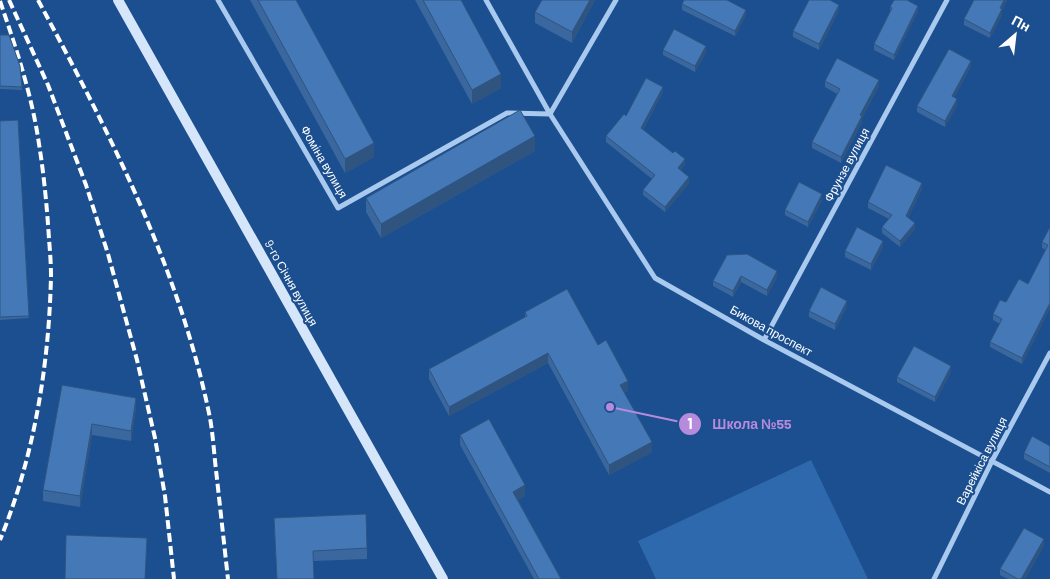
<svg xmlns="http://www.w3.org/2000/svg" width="1050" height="579" viewBox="0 0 1050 579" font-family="Barlow,sans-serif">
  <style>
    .pitch { fill: #2e69ad }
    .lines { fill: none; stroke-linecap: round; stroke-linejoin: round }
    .street { stroke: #a9c9ee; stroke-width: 5 }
    .secondary { stroke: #d6e6fa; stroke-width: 10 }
    .rail { stroke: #fff; stroke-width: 4; stroke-dasharray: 9 4; stroke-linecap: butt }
    .wall { fill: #3a679d }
    .shaded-wall { fill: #305480 }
    .building { fill: #4478b7; stroke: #305480 }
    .labels { text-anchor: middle; stroke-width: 4; stroke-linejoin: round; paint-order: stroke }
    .street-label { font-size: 12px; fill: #fff; stroke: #1b4f8f }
    .leader { fill: none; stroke: #b68bdc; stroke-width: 2 }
    .callout-dot { fill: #b68bdc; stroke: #1b4f8f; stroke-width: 2 }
    .mark-label { font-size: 15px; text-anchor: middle; font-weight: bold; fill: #fff }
    .callout-label { font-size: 14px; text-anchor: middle; font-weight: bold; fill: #b68bdc; stroke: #1b4f8f; stroke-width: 4; stroke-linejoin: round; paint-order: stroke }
  </style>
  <rect width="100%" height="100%" fill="#1b4f8f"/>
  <path class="pitch" d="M811 460 868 579H656L638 541Z"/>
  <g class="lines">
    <path class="street" d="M218 0 338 208 507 113 550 114
      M486 0 550 114 655 278 764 340 1050 492
      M550 114 616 0
      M764 340 947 0
      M934 579 992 461 1050 353"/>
    <path class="secondary" d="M118 0 443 579"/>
    <path class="rail" d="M9 0 48 85 86 185 108 254 137 360 155 438 165 496 174 579
      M38 0C109 132 180 269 210 418 213 435 214 453 216 470 220 506 224 543 228 579
      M0 1C16 48 32 95 39 144 44 175 47 207 49 239 50 251 51 264 51 276 49 366 34 457 0 540"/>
  </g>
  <path class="wall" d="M250 0H296L374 157 345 173Z
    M415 0H461L501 88 472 104Z
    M595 0 572 43 535 23V12Z
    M974 0H1007L1002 10V15L990 38 964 25V19Z
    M682 4 746 15 735 36 682 10Z
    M890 7 918 11 894 60 874 50V44L890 12Z
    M839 10 819 50 793 37V31Z
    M0 35 20 66 22 90 0 89Z
    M663 50 706 52 695 72 663 55Z
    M971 66 954 98 957 105 945 127 917 112V106Z
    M825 81 879 86 862 118V122L841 163 812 148V142L837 94 825 87Z
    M663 92 643 130 685 164 680 171 689 183 665 212 643 195V190L652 179 606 142V136L626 116Z
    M18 120 29 318 0 320V121Z
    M535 151 381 238 366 212V198Z
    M922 189 908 218 915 229 900 247 882 233V227L889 219 868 208V202Z
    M822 200 808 227 785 215V210Z
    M1050 227V308L1022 364 990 347V342L1000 324 993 320V314L1028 284 1046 250 1042 248V242Z
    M883 247 871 270 845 257V251Z
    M727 255 777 277 767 296 741 282 733 297 713 286V281Z
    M847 306 835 330 809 317V311Z
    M525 312 598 345 628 390 624 393 652 452 609 475 548 363 449 416 429 379V369L525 317Z
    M951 372 935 402 897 382V377Z
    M62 385 136 408 131 441 92 435 80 507 43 501V490Z
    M460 435 525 496 518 500 561 579H534L460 445Z
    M1050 446V473L1024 459V453Z
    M274 518 367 548V559L314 561V579H277Z
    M1044 545 1025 579H1008L1000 575V569Z"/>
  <path class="shaded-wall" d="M590 0H595L572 43V32Z
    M1004 0H1007L1002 10V15L990 38V33Z
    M839 5V10L819 50V44Z
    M918 6V11L894 60V55Z
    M746 10V15L735 36V31Z
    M706 46V52L695 72V66Z
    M971 61V66L952 102V96Z
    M501 74V88L472 104V90Z
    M879 80V86L862 118V122L841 163V157L860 115Z
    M663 87V92L641 133V128Z
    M957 99V105L945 127V121Z
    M535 136V151L381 238V224Z
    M374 143V157L345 173V159Z
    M685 159V164L678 174V168Z
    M689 177V183L665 212V207Z
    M922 183V189L906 222V216Z
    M822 194V200L808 227V222Z
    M915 223V229L900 247V241Z
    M883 241V247L871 270V264Z
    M777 271V277L767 296V290Z
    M741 276V282L733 297V291Z
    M847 301V306L835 330V324Z
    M1050 303V308L1022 364V358Z
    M548 353V363L449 416V407Z
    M951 366V372L935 402V397Z
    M628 381V390L620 395V385Z
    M136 398V408L131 441V431Z
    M92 424V435L80 507V496Z
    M652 442V452L609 475V465Z
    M525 485V496L513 503V492Z
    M1044 539V545L1025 579H1021Z"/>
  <path class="building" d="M258 0H296L374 143 345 159Z
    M423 0H461L501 74 472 90Z
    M542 0H590L572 32 535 12Z
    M684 0H727L746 10 735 31 682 4Z
    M809 0H830L839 5 819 44 793 31Z
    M894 0H907L918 6 894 55 874 44 892 8 890 7Z
    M974 0H1004L1000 8 1002 9 990 33 964 19Z
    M674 29 706 46 695 66 663 50Z
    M0 35H9L20 66 22 87 0 86Z
    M949 49 971 61 952 96 957 99 945 121 917 106Z
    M837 58 879 80 860 115 862 116 841 157 812 142 840 89 825 81Z
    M646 78 663 87 641 128 673 153 675 151 685 159 678 168 689 177 665 207 643 190 655 175 606 136 624 114 626 116Z
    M520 110 535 136 381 224 366 198Z
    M18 120 29 316 0 317V121Z
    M886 165 922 183 906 216 915 223 900 241 882 227 892 215 868 202Z
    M799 182 822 194 808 222 785 210Z
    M857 227 883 241 871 264 845 251Z
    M1050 227V303L1022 358 990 342 1002 319 993 314 1000 300 1006 302 1019 279 1028 284 1048 245 1042 242Z
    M747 254 777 271 767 290 741 276 733 291 713 281 727 255Z
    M821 287 847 301 835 324 809 311Z
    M567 289 598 345 606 340 628 381 620 385 652 442 609 465 548 353 449 407 429 369 527 316 525 312Z
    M914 346 951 366 935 397 897 377Z
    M62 385 136 398 131 431 92 424 80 496 43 490Z
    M489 419 525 485 513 492 561 579H539L460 435Z
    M1032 436 1050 446V467L1024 453Z
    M366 514 367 548 313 551 314 579H277L274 518Z
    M1024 528 1044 539 1021 579H1018L1000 569Z
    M66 535 147 538 145 579H65Z"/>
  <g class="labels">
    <g class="street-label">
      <text transform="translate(324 162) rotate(60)" y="4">Фоміна вулиця</text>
      <text transform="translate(847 165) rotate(-62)" y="4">Фрунзе вулиця</text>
      <text transform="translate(291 283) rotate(61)" y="4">9-го Січня вулиця</text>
      <text transform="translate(771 331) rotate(29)" y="4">Бикова проспект</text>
      <text transform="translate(982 461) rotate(-63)" y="4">Варейкіса вулиця</text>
    </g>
  </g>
  <path class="leader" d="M610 407L690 424"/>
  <g class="callout-dot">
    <circle cx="610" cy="407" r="5"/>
    <circle cx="690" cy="424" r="12"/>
  </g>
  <g class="mark-label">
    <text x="690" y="429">1</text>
  </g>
  <g class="callout-label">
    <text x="752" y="429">Школа №55</text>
  </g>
  <g transform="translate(1015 35) rotate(28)" stroke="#1b4f8f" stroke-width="4" paint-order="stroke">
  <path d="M0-4L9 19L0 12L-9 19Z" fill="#ffffff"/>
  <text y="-8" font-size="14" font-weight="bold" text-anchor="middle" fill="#ffffff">Пн</text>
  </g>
</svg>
